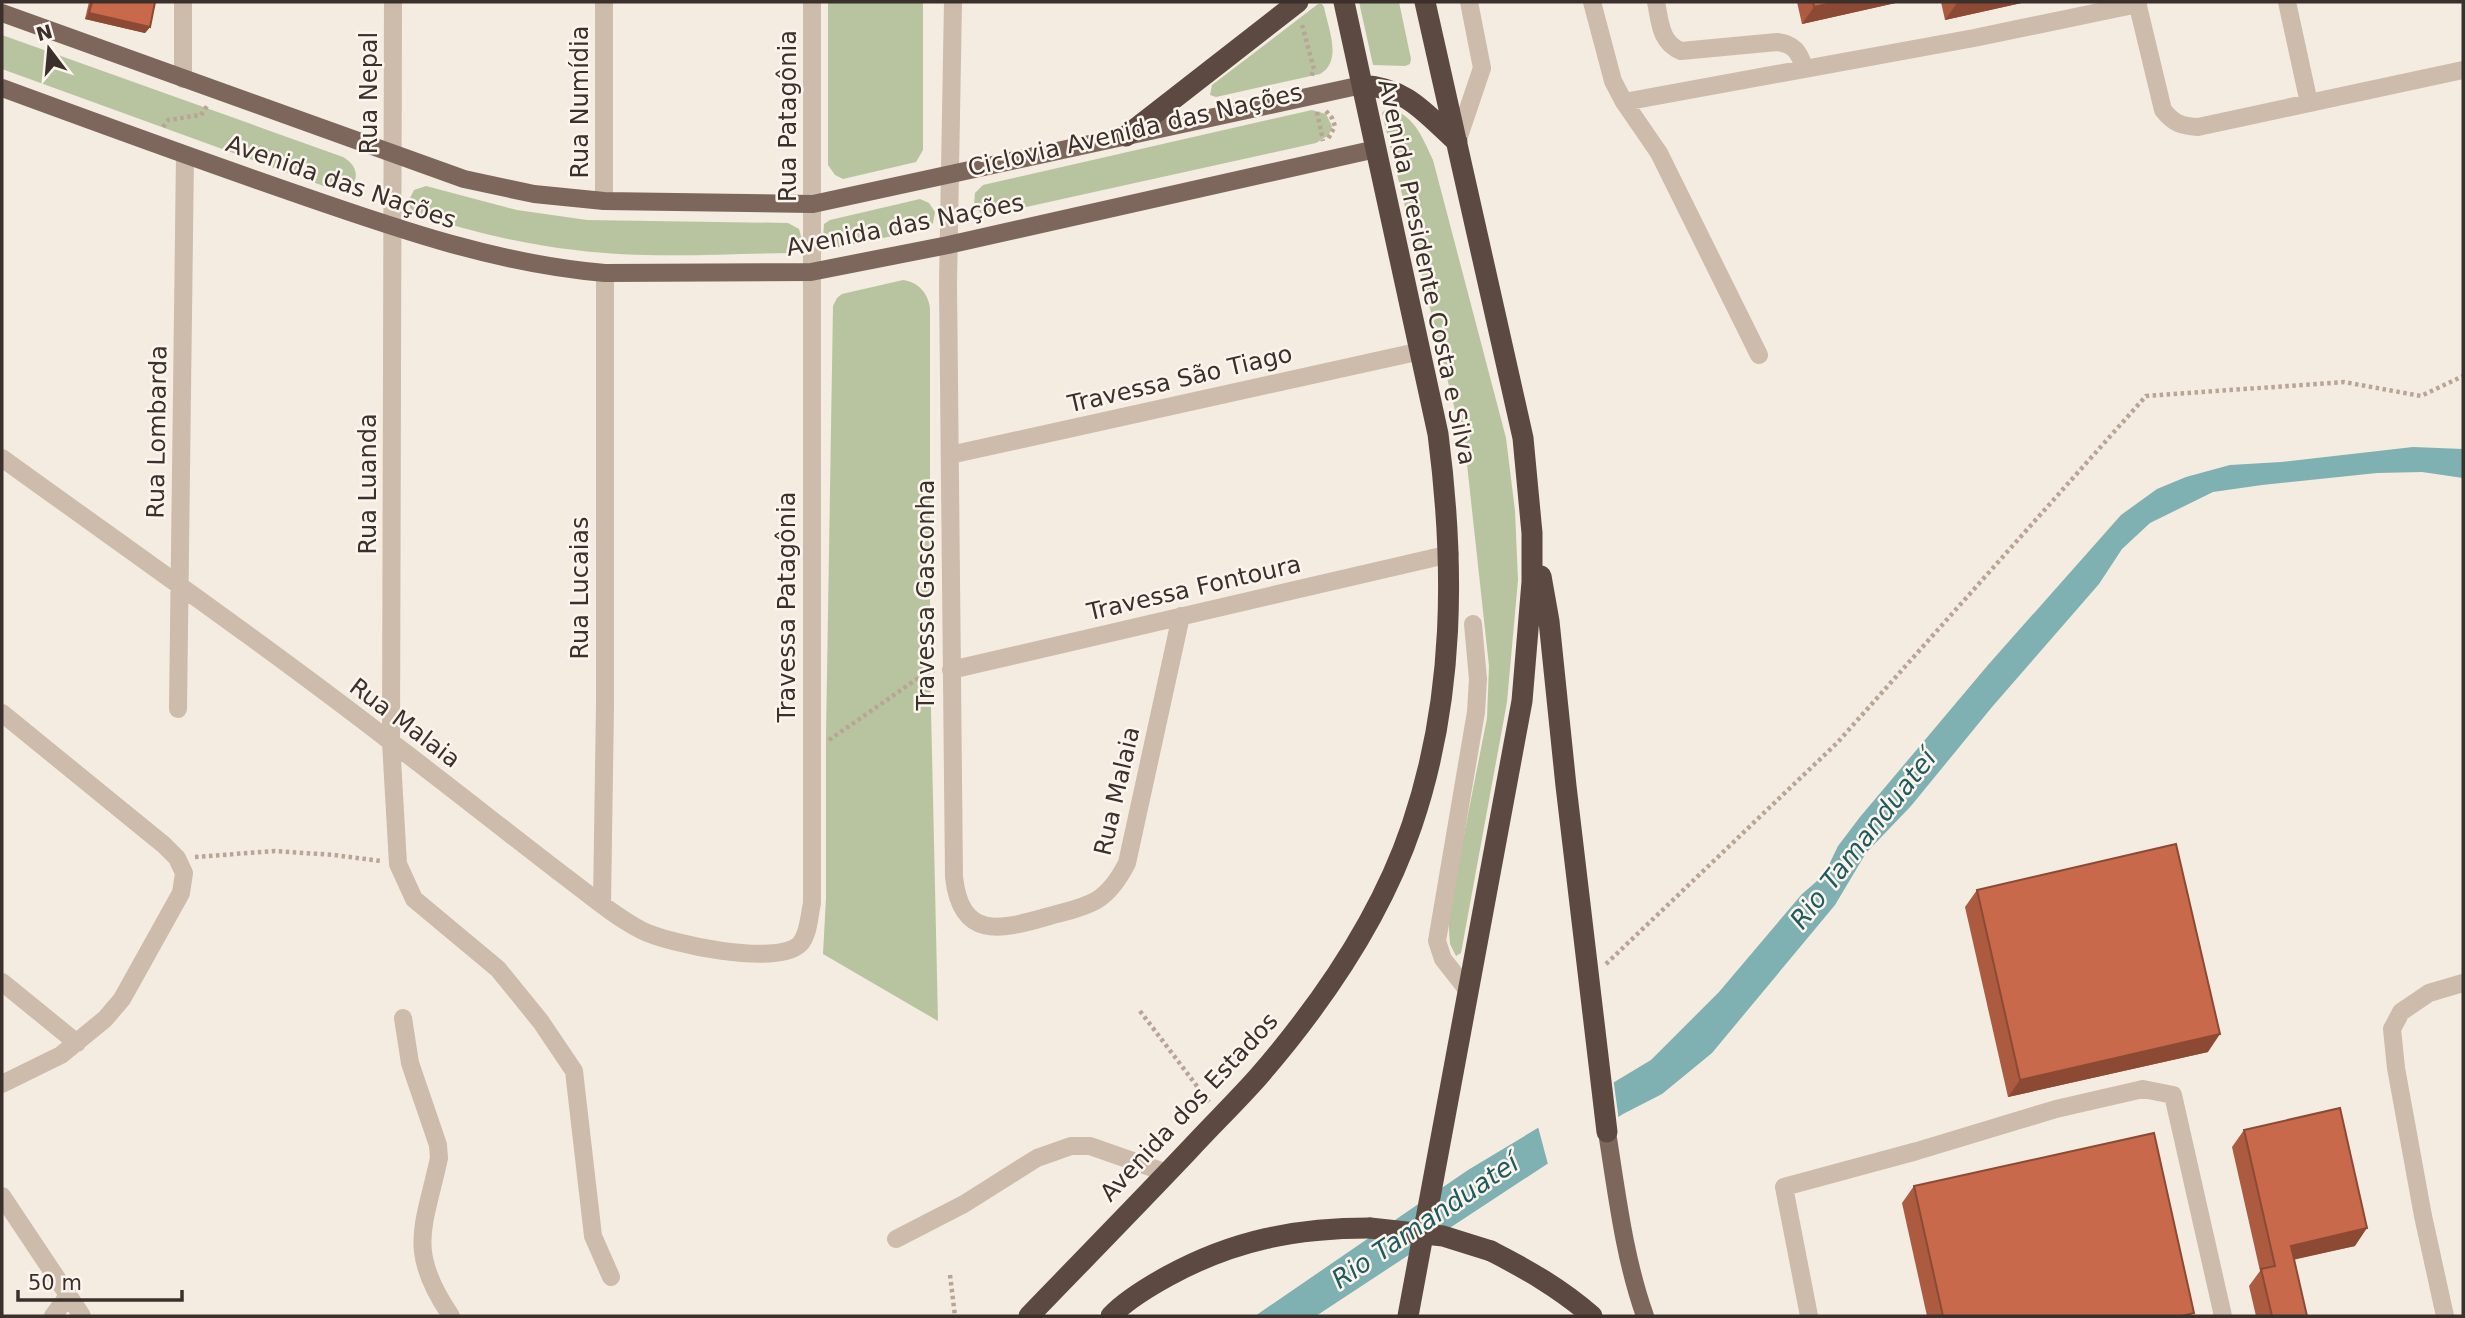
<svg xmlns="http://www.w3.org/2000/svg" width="2465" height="1318" viewBox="0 0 2465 1318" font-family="'DejaVu Sans',sans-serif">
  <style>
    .green { fill: #b8c4a0 }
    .water { fill: #7fb0b2 }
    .pier { fill: #f4ebe1 }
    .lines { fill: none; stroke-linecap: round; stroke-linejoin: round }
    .path { stroke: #b9a596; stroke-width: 4.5; stroke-dasharray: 3.5 3.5; stroke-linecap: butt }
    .minor { stroke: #cdbbac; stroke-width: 18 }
    .major { stroke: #7d675c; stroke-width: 18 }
    .highway { stroke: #5c4a42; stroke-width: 21 }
    .highway-bridge { stroke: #5c4a42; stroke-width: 21 }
    .wall { fill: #ac5a40 }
    .shaded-wall { fill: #8c4a34 }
    .building { fill: #c8694b; stroke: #8c4a34; stroke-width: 2 }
    .labels { text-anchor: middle; stroke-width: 5; stroke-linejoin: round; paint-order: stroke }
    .street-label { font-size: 24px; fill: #3b302b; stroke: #fbf5ee }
    .water-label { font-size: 26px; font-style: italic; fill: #1f5a5e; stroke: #fbf5ee }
  </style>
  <rect width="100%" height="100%" fill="#f4ebe1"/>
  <path class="green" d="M828 2H923V150L916 162 843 179 835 175 828 165Z
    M1359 2H1399L1411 59 1410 64 1405 66 1373 65Z
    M1318 4H1322L1324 7C1328 28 1343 61 1320 74L1216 97 1210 95 1212 85Z
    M2 35 343 157C365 169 357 194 332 189L2 69Z
    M1391 109C1415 116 1423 139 1433 160L1506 438 1515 511 1518 580 1507 702 1461 953 1456 956 1450 944 1448 916 1487 718 1489 666 1466 455 1382 113 1385 110Z
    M1312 110 1326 114 1332 126 1329 135 1316 143 990 215 981 213 974 205 975 193 983 185Z
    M426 186 517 210 587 220 788 223 799 229 802 240 796 252 790 253C720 254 645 259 575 250 521 244 470 231 418 215L410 208V198L414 190Z
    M920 199 929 203 935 212 933 223 926 229 835 248 830 247 823 238 824 224 830 220Z
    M903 280C918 282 928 293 930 308V665L938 1021 823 954 826 898V736L833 306 837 298 842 294Z"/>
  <path class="water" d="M2413 447 2463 449V478L2422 472 2377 473 2262 485 2213 492 2150 523 2122 549 2099 584 1992 707 1911 806 1866 853 1835 905 1712 1053 1662 1094 1623 1114 1316 1316H1255L1468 1170 1651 1060 1719 992 1802 894 1824 875 1838 846 1860 817 1988 665 2121 515 2157 489 2186 477 2230 465 2281 462Z"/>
  <path class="pier" d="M1613 1077 1619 1121 1549 1168 1537 1123Z"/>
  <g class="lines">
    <path class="path" d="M1302 25 1314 69 1311 77
      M1326 111 1332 118 1335 126 1328 139
      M1317 112 1323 141
      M163 127 168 120 201 115 207 106
      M829 740 930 670H935
      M195 857 275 851 334 855 381 861
      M1606 964 1837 743 2146 396 2344 382 2421 396 2463 376
      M1140 1011 1209 1102
      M950 1275 955 1316"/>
    <path class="minor" d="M393 2 391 742 398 864 414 899 498 969 541 1022 574 1071 593 1236 611 1277
      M604 2V201
      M953 2 948 283 954 877C961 940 1000 930 1046 917 1063 912 1082 909 1097 900 1111 891 1120 877 1127 863L1181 616
      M1592 2 1613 81 1624 102 1659 153 1759 355
      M1656 2C1660 21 1660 43 1681 51L1777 42C1794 44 1799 52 1804 67
      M2137 2 2163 110C2174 124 2182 126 2198 127L2463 70
      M2287 2 2309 103
      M183 79V2
      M1624 102 1974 38 2138 4
      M1457 142 1482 68 1469 2
      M950 455 1421 351
      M2 458C132 552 264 644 391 742 448 785 503 829 559 872 585 891 612 915 641 930 668 944 777 967 800 944 809 934 809 916 812 903V2
      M951 670 1450 554
      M178 709 185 155
      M2 713 164 845 177 858 184 873 181 893 122 999 105 1019 61 1055 2 1084
      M602 903 605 705V273
      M2 982 77 1043
      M1469 992 1443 959 1437 941 1476 712 1478 679 1473 624
      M403 1018 410 1063 438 1145 439 1158C424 1228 406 1250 451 1316
      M2 1196 82 1316
      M896 1239 964 1204 1037 1158 1071 1146H1090L1167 1173
      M53 1316 68 1296
      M1809 1316 1784 1187 1917 1151 2056 1109 2143 1089 2173 1095 2223 1316
      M2445 1316 2423 1216 2396 1068 2392 1029 2401 1012 2429 993 2463 983"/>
    <path class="major" d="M2 13 464 179 534 194 604 201 813 204 1362 85
      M2 88C100 124 198 160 297 194 398 229 498 264 605 273L811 272 948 245 1376 149
      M1607 1132C1617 1194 1624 1257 1645 1316"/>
    <path class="highway" d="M1362 85C1407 88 1425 113 1457 142
      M1126 136 1298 2
      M1541 576 1549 621 1566 786 1607 1132
      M1491 1251C1528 1270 1561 1289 1592 1316
      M1029 1316C1083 1260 1137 1205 1190 1149 1213 1124 1237 1101 1259 1076 1322 1003 1381 917 1412 825 1455 698 1455 565 1438 434L1344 2
      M1111 1316C1126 1300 1148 1287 1168 1276 1234 1240 1296 1228 1370 1228
      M1408 1316 1522 701 1532 582V533L1523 438 1425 2"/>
    <path class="highway-bridge" d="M1370 1228 1443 1236 1491 1251"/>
  </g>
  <path class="wall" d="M89 2H155L150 27 145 33 85 19Z
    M1797 2H1900L1802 24Z
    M1941 2H2026L1945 20Z
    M1977 890 2208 1052 2008 1097 1965 907Z
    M2244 1130 2355 1246 2294 1259 2307 1316H2256L2249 1286 2260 1271 2232 1147Z
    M1914 1186 2192 1316H1927L1902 1203Z"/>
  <path class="shaded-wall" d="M1836 2H1900L1802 24 1814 7Z
    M1961 2H2026L1945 20 1957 3Z
    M89 13 150 27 145 33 85 19Z
    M2220 1034 2208 1052 2008 1097 2020 1080Z
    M2367 1228 2355 1246 2279 1263 2291 1246Z"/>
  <path class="building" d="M92 2H155L150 27 89 13Z
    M1813 2H1836L1814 7Z
    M2176 844 2220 1034 2020 1080 1977 890Z
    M2340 1108 2367 1228 2291 1246 2307 1316H2272L2261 1269 2275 1266 2244 1130Z
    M2154 1133 2194 1313 2182 1316H1943L1914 1186Z"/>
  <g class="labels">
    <g class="street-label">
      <text transform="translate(369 93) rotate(-90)" y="8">Rua Nepal</text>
      <text transform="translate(580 102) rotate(-90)" y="8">Rua Numídia</text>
      <text transform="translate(788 116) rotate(-90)" y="8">Rua Patagônia</text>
      <text transform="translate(1135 130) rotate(-13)" y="8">Ciclovia Avenida das Nações</text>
      <text transform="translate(341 182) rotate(19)" y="8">Avenida das Nações</text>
      <text transform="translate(905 225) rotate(-11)" y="8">Avenida das Nações</text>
      <text transform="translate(1427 272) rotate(78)" y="8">Avenida Presidente Costa e Silva</text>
      <text transform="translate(1180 379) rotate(-13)" y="8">Travessa São Tiago</text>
      <text transform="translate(157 432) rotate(-89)" y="8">Rua Lombarda</text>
      <text transform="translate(368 484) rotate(-90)" y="8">Rua Luanda</text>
      <text transform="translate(580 588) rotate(-90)" y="8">Rua Lucaias</text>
      <text transform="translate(1194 588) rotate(-13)" y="8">Travessa Fontoura</text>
      <text transform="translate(926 595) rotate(-90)" y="8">Travessa Gasconha</text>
      <text transform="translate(787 607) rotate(-90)" y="8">Travessa Patagônia</text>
      <text transform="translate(405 723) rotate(37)" y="8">Rua Malaia</text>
      <text transform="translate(1117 791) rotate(-77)" y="8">Rua Malaia</text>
      <text transform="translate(1189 1107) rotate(-47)" y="8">Avenida dos Estados</text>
    </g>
    <g class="water-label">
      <text transform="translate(1863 839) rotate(-52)" y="9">Rio Tamanduateí</text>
      <text transform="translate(1425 1221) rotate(-34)" y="9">Rio Tamanduateí</text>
    </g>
  </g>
  <rect width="2465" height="1318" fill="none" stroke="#3b302b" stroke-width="7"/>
  <g transform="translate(49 49) rotate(344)" stroke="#fbf5ee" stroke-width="5" paint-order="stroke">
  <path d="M0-5L12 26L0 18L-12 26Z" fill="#3b302b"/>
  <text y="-10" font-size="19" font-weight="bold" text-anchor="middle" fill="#3b302b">N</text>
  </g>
  <path d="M18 1290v10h164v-10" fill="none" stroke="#3b302b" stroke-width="3.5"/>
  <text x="28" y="1290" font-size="21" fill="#3b302b" stroke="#fbf5ee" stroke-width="5" paint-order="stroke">50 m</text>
</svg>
